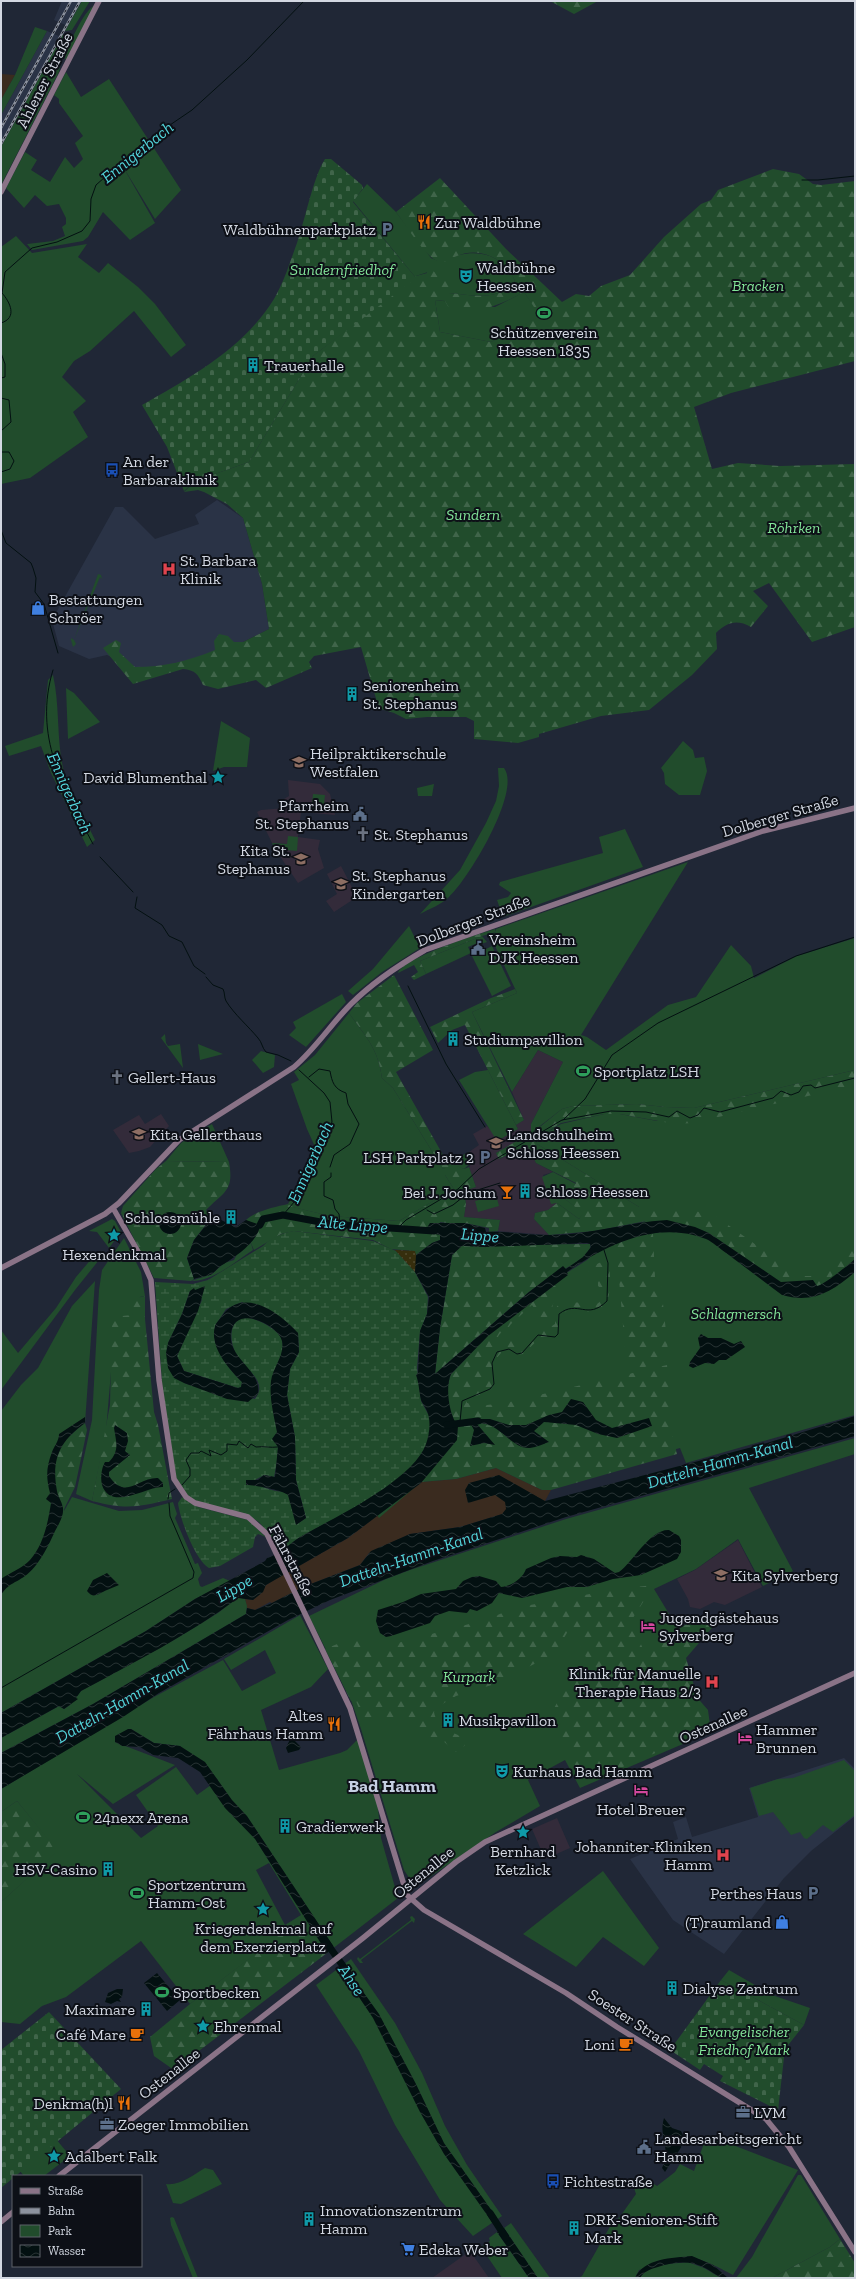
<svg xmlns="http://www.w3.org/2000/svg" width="856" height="2279" viewBox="0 0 856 2279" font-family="'Zilla Slab',serif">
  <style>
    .commercial { fill: #3a2b1f }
    .education { fill: #332b3a }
    .built { fill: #2a3346 }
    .green { fill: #214c2c; fill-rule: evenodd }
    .forest { fill: url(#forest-firs); fill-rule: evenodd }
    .wetland { fill: url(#wetland-marsh); fill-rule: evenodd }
    .sand { fill: url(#sand-dots) }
    .cemetery { fill: url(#cemetery-stones) }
    .water { fill: url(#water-waves); fill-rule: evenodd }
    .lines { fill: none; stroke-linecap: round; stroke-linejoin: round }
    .stream { stroke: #031011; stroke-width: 1 }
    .river { stroke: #031011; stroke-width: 7 }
    .secondary { stroke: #8a7387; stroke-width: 5.5 }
    .rail-casing { stroke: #8c929e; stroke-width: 2.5 }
    .rail { stroke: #0d1017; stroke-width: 1; stroke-dasharray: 3; stroke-linecap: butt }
    .labels { text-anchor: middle; stroke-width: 4; stroke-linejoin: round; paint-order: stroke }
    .street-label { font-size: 16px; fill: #d3d8e2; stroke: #0d1017 }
    .poi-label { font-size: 16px; fill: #d3d8e2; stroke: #0d1017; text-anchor: start }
    .park-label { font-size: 16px; font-style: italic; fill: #83e599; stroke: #0d1017 }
    .water-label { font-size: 17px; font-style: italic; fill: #53d5db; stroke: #0d1017 }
    .quarter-label { font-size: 18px; font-weight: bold; fill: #c6d0e3; stroke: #0d1017 }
  </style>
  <defs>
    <pattern id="forest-firs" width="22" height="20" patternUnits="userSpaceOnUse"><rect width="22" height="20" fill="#214c2c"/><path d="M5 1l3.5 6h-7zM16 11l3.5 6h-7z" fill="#40654a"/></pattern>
    <pattern id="wetland-marsh" width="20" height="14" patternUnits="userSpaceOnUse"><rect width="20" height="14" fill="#214c2c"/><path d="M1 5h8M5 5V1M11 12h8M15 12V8" fill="none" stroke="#40654a"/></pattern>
    <pattern id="sand-dots" width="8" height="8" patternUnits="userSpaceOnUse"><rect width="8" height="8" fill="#362e0d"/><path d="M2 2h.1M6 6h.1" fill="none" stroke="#524c30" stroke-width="1.8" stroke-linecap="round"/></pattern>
    <pattern id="cemetery-stones" width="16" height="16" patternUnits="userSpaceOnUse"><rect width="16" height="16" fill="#214c2c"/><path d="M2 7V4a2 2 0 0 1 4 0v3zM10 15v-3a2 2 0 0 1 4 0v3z" fill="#40654a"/></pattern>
    <pattern id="water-waves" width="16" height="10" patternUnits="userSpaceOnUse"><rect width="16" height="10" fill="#031011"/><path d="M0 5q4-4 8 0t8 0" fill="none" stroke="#273233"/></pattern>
  </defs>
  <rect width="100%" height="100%" fill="#202736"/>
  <path class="commercial" d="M1 74 15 75 1 100Z
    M496 1468 542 1490H551L545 1501 460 1527 410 1534 369 1553 360 1565 303 1587 272 1603 270 1602 255 1610 247 1608 245 1599 253 1600 266 1585 274 1580 348 1538 421 1482 456 1479Z"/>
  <path class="education" d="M288 780 320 784 330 794 335 815 301 812 298 837 320 840 318 849 324 868 298 883 275 849 297 850 287 844 272 843 257 812 261 810 285 808 284 799 289 796Z
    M341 866 357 897 334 912 326 901 337 894 327 874Z
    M538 1050 563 1062 531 1124V1133L496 1153 500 1159 527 1145 536 1163 553 1172 543 1175 557 1203 548 1210 535 1213 534 1219 549 1235 498 1231 500 1220 464 1217 466 1204 464 1191 476 1187 469 1167 474 1160 469 1152 479 1145 473 1134 487 1126 490 1129H518L516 1125 524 1120 512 1092Z
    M161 1114 169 1126 150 1147 139 1151 129 1153 113 1130 139 1115 145 1124Z
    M738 1540 762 1587 725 1605 714 1602 700 1609 690 1607 688 1599 677 1579 695 1570Z
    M557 1818 570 1848 545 1859 532 1829Z
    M470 2251 489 2278H432Z"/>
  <path class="built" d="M62 1H82L68 26 54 20Z
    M47 31 61 37 1 147V115Z
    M217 500 243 518 262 584 269 629 243 642 196 659 161 667 135 668 107 655 89 659 59 646 52 620 115 507H123L155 539 199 524 195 515Z
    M844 1758 855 1769V1816L811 1851 784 1878 724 1954 673 1920 630 1859 678 1839 673 1822 686 1817 692 1837 758 1817 749 1788Z"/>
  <path class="green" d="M82 1H90L72 30 65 31Z
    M95 5 67 60 65 59C67 47 84 10 95 5Z
    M35 27 47 31 1 115V100L15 75Z
    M63 34 65 37 59 72 1 185V147Z
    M66 72 81 97 109 79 181 190 155 219 122 165 155 223 130 240 103 212 88 237 83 241 32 250 27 244 53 241 65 236 62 227 66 224V218L59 204 47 206 35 195 24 208 6 188 25 152 37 160 31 170 50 182 65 157 74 168 83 159 75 143 83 136 59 103V99L54 95Z
    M367 184 396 212 431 258C447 266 445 258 459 255 483 249 506 258 515 281 498 302 473 295 449 293L435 274 428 272 416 276V278L353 201Z
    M16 236 32 253 87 244 78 257 99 273 108 263 138 287 155 304 186 345 171 357 134 311 90 351 74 361 62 377 86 401 73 412 88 437 30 478 1 484V247Z
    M524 292 541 316 491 342 440 332 435 300 495 307Z
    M98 574 101 575 102 579 100 577 74 640 76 644 73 647 71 640V638L74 640Z
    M53 675C61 710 55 748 67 782 74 802 86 821 95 840L87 847 51 773 41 746 9 756 5 746 43 733 48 680Z
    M66 688 74 693 100 722 68 739Z
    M221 721 250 738 247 767H224L213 771Z
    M683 741 693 750 695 758 704 757 707 771 700 795H679L665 784 664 773 661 768Z
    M498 768H504C522 791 468 880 449 897 441 905 429 909 420 914L460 870 486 823 496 801 499 786Z
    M434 784 432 796H418L417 788Z
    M313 794 325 795 323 813 311 812Z
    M625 829 643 867 503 917 497 900 508 897 511 893 499 885 500 882 603 853 599 837Z
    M288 836 298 837 297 851 275 849 272 843 287 844Z
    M688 862 581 1035 587 1037 606 1050 668 1005 696 997 731 945 751 966 754 978 797 956 855 938V1070L694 1108 665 1107 637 1104 573 1106 562 1109 531 1133V1124L563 1062 538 1050 512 1092 472 1012 517 993 490 935 496 932V929Z
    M409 926 420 948 382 972 353 995 348 991 373 969Z
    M482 936 487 942 481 944 480 942 468 947 471 953 426 974 420 961Z
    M492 946 511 986 492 996 472 956Z
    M342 994 346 1002 306 1047 289 1035 296 1028 293 1022Z
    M349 1013C366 1037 378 1048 382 1078L393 1088 443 1169 445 1168V1175L454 1189 399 1221 330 1216 292 1207 288 1204 316 1149 307 1129 291 1084 299 1080 294 1072 315 1055Z
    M165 1034 166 1043 168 1046 180 1044 183 1068 161 1038Z
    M198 1044 223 1054 200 1060Z
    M261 1051 275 1055 274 1067 263 1073 252 1060Z
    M488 1070 518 1129 497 1141 459 1080 475 1072Z
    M855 1076V1415L686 1463 680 1448 545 1486 506 1464 450 1474 421 1482 379 1518 366 1501 479 1341 557 1279 587 1260 604 1243 672 1207H639L537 1144 536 1139 561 1124 604 1114H620L657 1121Z
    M212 1124 229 1162 166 1161 181 1143Z
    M469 1152 474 1160 464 1169 447 1163Z
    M553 1172 576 1184 565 1199 584 1213 579 1219 557 1203 551 1204 542 1177Z
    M496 1195 499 1206 478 1212 475 1201Z
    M112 1219 115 1221 121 1232 109 1248 97 1232 89 1231Z
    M124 1238 141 1272 145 1296 140 1297 112 1360 106 1431 92 1501 76 1494 92 1420 99 1290 102 1270Z
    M251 1243 253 1250C235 1262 214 1281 191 1281L212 1274 224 1263 234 1260 238 1252Z
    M93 1257 99 1260 75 1290 1 1390V1330L18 1353 56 1308 76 1277Z
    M95 1281 85 1423 71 1433 64 1511 72 1497 119 1511 142 1510 173 1502 177 1514 175 1518 195 1564 198 1563 202 1573 198 1579 200 1586 202 1587 223 1578 230 1581 195 1599 146 1631 1 1713V1411L21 1385 38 1368 72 1306Z
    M855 1438V1454L749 1488 793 1571 763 1586 738 1539 696 1569 654 1589 689 1647 668 1664 708 1710 711 1732 580 1788 565 1760 528 1780 540 1806 496 1832 415 1887 404 1870 361 1729 350 1697 309 1616 386 1579 410 1570 566 1519Z
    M238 1597 245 1599 247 1606 246 1614 93 1704 1 1753V1738L59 1706 64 1709 70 1705 81 1691 174 1640 218 1613Z
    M300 1615 328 1669 311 1687 261 1710 279 1770 340 1753 347 1750 358 1739 377 1799 381 1838 398 1898 327 1953 303 1918 190 2004 141 1941 66 1997 42 2006 20 2024 1 2022V1902L57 1851 17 1801 1 1812V1789L154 1697 223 1660 242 1691 276 1673 265 1650 231 1670 224 1659ZM131 1729 154 1743 180 1746 218 1780 197 1795 176 1767 136 1795 158 1826 141 1838 77 1774 113 1804 175 1765 115 1742 120 1736ZM269 1863 301 1915 285 1925 256 1870Z
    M844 1760 855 1771V1815L833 1832 823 1825 807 1839 804 1838 800 1832 791 1835 773 1812 759 1816 750 1788 778 1779 793 1778Z
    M603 1871 659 1948 644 1966 603 1937 576 1967 523 1934Z
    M412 1916 415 1919 414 1923 412 1921 361 1960 363 1963H360L357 1959 358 1957 360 1959 411 1920 410 1917Z
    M351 1959 395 2023 422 2073 445 2126 467 2165 502 2216 473 2236 440 2200 395 2125 359 2051 316 1985Z
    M729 1970 772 1995 810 2008 804 2025 721 1980Z
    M707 2135 798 2170 733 2275C688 2251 686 2254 639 2270L635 2278H578L582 2276 612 2223 619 2218 636 2194 634 2188 643 2177 657 2186 675 2172 680 2164 694 2171Z
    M56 2139 70 2156 44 2176H24L20 2171Z
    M205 2168 213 2170 222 2184 181 2204 173 2203 166 2184C180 2186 193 2175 205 2168Z
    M798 2175H801L840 2239 830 2247 772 2278H736L752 2257Z
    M172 2217 174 2218 198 2278H193L171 2225 170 2218Z
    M511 2223 550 2278H537L504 2228Z
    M497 2232 529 2278H502L481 2247 490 2241 489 2238Z
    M688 2262 704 2268 721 2278H640C649 2263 673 2264 688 2262Z"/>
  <path class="forest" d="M550 1H598L574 14Z
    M773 169 799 174 813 184 821 185 855 181V361L731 393 694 407 712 469 738 463 780 466 855 464V627L812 642 769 583 753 591 768 606 751 627C737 619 727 622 716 633L717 649 692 675 649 710 601 716 539 734V737L518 743 474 739V721L466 717H427L406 719 394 713 381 709 377 702 361 647 314 656 309 662 312 668 266 688 256 680 218 689 203 685C198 674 195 670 183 669L133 684 103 648 116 640 121 643 119 652 135 667C164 667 188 661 215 650L214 641 219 634 228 636 234 642H243L269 629 262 584 243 518 227 504 204 492 198 490 184 492 195 481 249 462 313 356 416 276 427 273V271L433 270 439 278 445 279 450 285 449 293C473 295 498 302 515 281 506 259 480 246 457 256 450 258 445 265 437 261 424 255 406 225 396 212L440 178 506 249 562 302 576 294 589 296 601 286 630 275 664 237 701 204 711 200 718 190ZM524 292 540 316 491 342 440 332 435 300 445 301 450 310C479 314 500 305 524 292Z
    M495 929 496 932 482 936 420 961 426 974 414 980 411 977 418 972 414 965 398 973C403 958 478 934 495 929Z
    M394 975 433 1050 396 1072 447 1162 464 1169 469 1167 476 1187 464 1191 466 1204 464 1217 500 1220 498 1231 489 1232V1228L465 1223 456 1224 440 1222V1240L432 1243 416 1255 414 1251 391 1249 373 1240 294 1231 281 1234 254 1250 251 1243 250 1223 246 1220C255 1211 275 1207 288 1204L293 1207 330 1216 399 1221 454 1189 445 1175V1168L443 1169 393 1088 382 1078C378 1048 366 1037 349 1013L357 1003Z
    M515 989 517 993 472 1012 524 1120 516 1125 465 1025 452 1030 438 1043 430 1027 491 998Z
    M855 1070V1085L693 1123 675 1124 620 1114H604L561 1123 536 1139 537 1144 639 1207H676L714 1215 800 1276H819L855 1244V1259L845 1269 833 1275 823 1285 817 1286 798 1281 781 1282 709 1233 695 1227 667 1220 646 1221 595 1231 549 1235 534 1219 535 1213 548 1210 557 1203 579 1219 583 1213 565 1199 576 1183 536 1163 527 1145 499 1159 496 1153 536 1130 562 1109 573 1106 637 1104 665 1107 694 1108Z
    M166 1161 229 1162C234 1191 225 1191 206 1210L211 1218 194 1240 187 1258 194 1279 191 1281 154 1278 121 1213 123 1206 156 1169Z
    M653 1234 655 1277 661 1285 669 1360 627 1372 616 1244 630 1238Z
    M590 1244C593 1255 573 1264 565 1269L563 1267 529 1292 435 1374 440 1328 452 1255 462 1245Z
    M610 1258C611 1264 609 1270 610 1276 610 1292 610 1314 588 1312 580 1312 572 1307 564 1313 558 1318 562 1331 556 1338L541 1337 523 1354 514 1355 508 1352 501 1353 495 1360 496 1385 490 1391 467 1399V1403L487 1405 505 1403 667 1365 673 1438 677 1454 551 1490H542L496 1468 456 1479 421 1482 457 1440 458 1426C449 1415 445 1387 451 1374L488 1336 554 1285 561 1292 555 1296 548 1324 550 1327 555 1324 556 1308 559 1304C567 1303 574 1302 582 1303 594 1306 603 1306 603 1290L598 1286V1272H589L588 1268ZM532 1305 546 1325 541 1332 533 1334 529 1342 516 1344 519 1339 512 1329 510 1330 507 1347 491 1345 492 1343 497 1341C498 1335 500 1332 506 1331L511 1324ZM583 1402 596 1420 612 1428 649 1418 652 1426 617 1438 598 1434 576 1425 544 1422 534 1431 549 1442 518 1445C507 1435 492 1422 476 1424L494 1445 484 1443 470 1445 474 1430 468 1419H490L509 1425H526L549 1415 562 1412Z
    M145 1296V1319L154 1412 158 1425 172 1499C138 1507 127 1510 92 1501L110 1405 112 1317 132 1315 133 1299Z
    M85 1423 87 1430 75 1487 63 1511C51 1473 50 1448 85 1423Z
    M654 1585 631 1621 643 1649 699 1617 723 1615 686 1658 707 1731 585 1783 549 1718 568 1682 593 1672 571 1626 555 1653 498 1683 456 1696 444 1703 434 1712C436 1726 450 1731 462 1737L465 1745 461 1750 455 1752 439 1737 421 1739 406 1718 364 1721 356 1701H351L325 1649 362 1634 371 1650 488 1619 514 1608 617 1589ZM677 1702 689 1712 676 1730 659 1716Z
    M17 1801 58 1851 1 1902V1812Z
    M303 1917 327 1953 174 2070 154 2056 150 2037 190 2004Z
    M840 2239 855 2263V2278H772L830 2247Z"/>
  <path class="wetland" d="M294 1231 373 1241 396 1251 415 1272 428 1297 427 1314 420 1331 417 1368 421 1401 428 1414 429 1422 426 1444 419 1458 376 1496 299 1538 278 1553 270 1535 259 1522 246 1514 204 1505 189 1497 176 1478 163 1397 155 1282 193 1284 208 1280 263 1246C272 1237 282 1233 294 1231ZM195 1290 202 1300 177 1356 184 1371 238 1388 241 1387 242 1382C223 1363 218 1352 215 1326L226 1309 242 1302 298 1333 299 1352 290 1369 287 1395 295 1437 296 1480 306 1518 297 1524 288 1494C284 1491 281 1492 276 1491 264 1489 261 1484 246 1485L264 1475 274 1477C276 1467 278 1457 278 1447 279 1428 271 1409 271 1390 271 1373 286 1357 282 1340 280 1330 252 1315 242 1318 227 1323 231 1344 236 1354 242 1368 270 1380 255 1399L212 1392 184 1383 168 1343 182 1314 190 1291Z
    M182 1497 198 1507 248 1520 266 1537 258 1534 255 1537 253 1547 220 1566 209 1568C195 1560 180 1519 178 1503Z"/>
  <path class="sand" d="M395 1250 415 1251 417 1259 415 1272Z"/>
  <path class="cemetery" d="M325 159H331L362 185 363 188 353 202 416 278 313 356 249 462 195 481 184 491 167 447 142 405C191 377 243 349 274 299 284 282 290 262 297 243 305 220 313 178 325 159Z
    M721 1980 804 2025 785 2049 778 2110 720 2081 723 2076 704 2064 700 2070 670 2050Z
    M49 2012 121 2089 1 2188V2050Z"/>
  <path class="water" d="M159 1223a11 11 0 1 1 22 0a11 11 0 1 1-22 0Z
    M211 1219H219L236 1227 246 1220 260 1225C259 1241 235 1257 224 1264 219 1266 216 1271 212 1274 207 1277 199 1277 194 1279L187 1258 194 1240Z
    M667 1220 695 1227 709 1233 781 1282 813 1280 817 1286C824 1285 848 1265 855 1259V1272C832 1292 812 1304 782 1295 763 1281 745 1267 726 1253 720 1249 713 1242 706 1239 657 1220 606 1245 567 1272L568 1275 488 1336 451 1374C445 1387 449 1415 458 1426L457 1440 421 1483 348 1538 266 1585 263 1592 253 1600 238 1598C190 1634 135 1662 81 1691L76 1698 78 1699 64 1709 59 1706 1 1738V1713L146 1631 195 1599 265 1561 267 1558C279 1555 289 1544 300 1537 333 1518 413 1481 426 1444 429 1436 431 1423 428 1414 427 1409 423 1405 421 1400 419 1391 419 1383 416 1375L418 1373 420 1331 427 1314 429 1297 415 1272 416 1255 432 1243 440 1240V1235L426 1232V1229L430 1223H465L485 1228 486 1232C507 1231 528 1235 550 1235 590 1235 627 1222 667 1220ZM587 1243 590 1244 591 1247 583 1257 566 1269 563 1266 529 1292 435 1374 440 1328 452 1255 462 1246 487 1247Z
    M205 1286 198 1311 177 1356 184 1371 238 1388 241 1387 242 1382C229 1369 209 1347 215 1326 216 1323 220 1319 222 1316 243 1286 280 1313 298 1333L299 1352 290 1369 287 1395 295 1437 296 1480 306 1518 296 1525 288 1495C283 1490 255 1485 246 1485V1480H258L264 1475 275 1477 278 1447 272 1439 277 1432C274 1416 269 1398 271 1381 273 1367 285 1355 282 1341 279 1325 234 1303 231 1334 228 1359 262 1370 258 1394L248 1402 227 1399 184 1383 174 1378 168 1368 166 1353 168 1343 182 1314 190 1291 194 1288 195 1290Z
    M701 1334 708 1338H721L734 1344 741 1341 745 1347 726 1360H719L714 1364 705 1363 693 1368 689 1366 690 1362 700 1348 698 1338Z
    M571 1399 583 1402 596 1420 612 1428 649 1418 652 1426 617 1438 598 1434 576 1425 544 1422 534 1431 549 1442C543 1444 537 1447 530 1448 511 1450 498 1419 477 1424L495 1445 484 1443 470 1446 474 1430 468 1419H490L509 1425H526L549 1415 562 1412Z
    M855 1416V1436L566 1517 433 1561 330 1600 288 1620 159 1693 123 1717 1 1789V1753L93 1704 246 1614 247 1608 255 1610 272 1603 303 1587 360 1565 371 1551 410 1534 460 1527 502 1514 506 1509 505 1502 495 1495 468 1503 465 1490 469 1483 499 1475 545 1501 760 1445Z
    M85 1417V1423C60 1441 51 1459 57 1491 58 1497 64 1505 63 1511 63 1517 58 1526 55 1531 49 1545 38 1567 25 1576 14 1584 9 1583 1 1595V1579C9 1573 23 1568 30 1560 44 1544 48 1522 51 1503L46 1499 50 1493C46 1477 46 1468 52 1452 54 1446 59 1441 59 1434Z
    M115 1425 127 1433 128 1441 125 1451 130 1455 109 1472V1476C126 1501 138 1477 158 1478L163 1483V1487C147 1486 111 1512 102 1485 100 1477 102 1467 105 1462H109C120 1451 116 1441 114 1428Z
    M669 1530 679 1536 681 1540V1552L677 1559 641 1575 613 1579 587 1587H567L522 1598 499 1593 492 1603 477 1611 470 1609 467 1613 449 1611 435 1616 430 1623 391 1636 386 1637 380 1633 376 1621 378 1610 403 1602 421 1594 456 1589 463 1581 472 1577 479 1576 496 1581 501 1587C512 1586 523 1578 526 1569L551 1558 560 1556 577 1557 581 1555 594 1559 615 1573 619 1572C633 1562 650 1529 669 1530Z
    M107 1573 119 1585C115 1587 111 1588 107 1590 99 1593 94 1600 87 1591L93 1580Z
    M128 1729H131L154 1743 180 1746 205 1762 232 1800 247 1816 334 1947 327 1953 255 1839 225 1808 200 1772 178 1758 153 1755 140 1747 122 1746 115 1742V1736Z
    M291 1737 301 1747 299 1750 288 1753 286 1748Z
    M344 1965 379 2014 416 2084 444 2143 497 2218 492 2222 444 2154 420 2112 373 2018 342 1972 341 1968Z
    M157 1973 180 2000 167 2011 144 1983Z
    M117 1989H123L122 1997 119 1999 121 2002 117 2001 111 2004 105 2002 108 1993Z
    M664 2118 672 2128 681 2131 685 2139 682 2146 665 2172 662 2168C672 2149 658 2137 664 2118Z
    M504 2228 538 2278H529L497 2232Z
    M692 2256 713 2265 728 2278C718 2278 713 2272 705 2268 690 2260 674 2262 658 2267 651 2269 644 2271 640 2278H635C644 2258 672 2258 692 2256Z"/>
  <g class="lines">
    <path class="stream" d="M802 180H818L855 176
      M1 323C18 318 10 302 2 293L5 272 32 248 57 242 82 231 90 221 91 199 96 185 142 144 192 110 247 60 304 1
      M1 353 5 364V377L1 378
      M1 398 9 400 11 422 1 431
      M1 452H9L14 461 10 469 1 472
      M1 483V510
      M1 530 6 543 31 563 33 568 36 578 35 592 44 604 58 653
      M53 670C33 736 63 787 93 844
      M100 857 133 892
      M137 897 135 908 162 925 169 936 182 942 194 966 205 974
      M206 977 213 985 223 989C225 993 224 997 226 1001 234 1014 249 1027 258 1038 262 1042 262 1048 266 1052L278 1055 291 1061
      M408 986 446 1064 485 1127
      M309 1077 319 1069 330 1071C332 1082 334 1089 346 1093L348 1104 359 1124 350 1144 334 1155 330 1167
      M563 1120 585 1099 612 1055 658 1023 796 956 855 937
      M331 1173V1177L324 1182V1196L333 1200 335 1209 339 1214 340 1224
      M427 1210 434 1214 453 1205 468 1193 500 1183
      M283 1215 295 1201 332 1122 330 1102 324 1093 299 1070
      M397 1229 406 1220 458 1189 479 1169 562 1120 611 1111 646 1112 669 1117 677 1111 690 1118 698 1115 704 1108 720 1112 773 1098 781 1091 791 1095 799 1092 803 1086 811 1085 815 1088 855 1078
      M460 1422 462 1401 490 1389 494 1384 492 1363 497 1352 509 1349 517 1354 522 1353 538 1335 555 1337 558 1334 559 1314C578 1299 587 1321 607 1301L608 1263 604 1250
      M182 1485 190 1476V1469L186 1460 191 1453H199L201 1451 211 1456 209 1450 221 1455 227 1451V1444L237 1445 239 1441 248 1448 251 1444 256 1447C264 1446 270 1448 278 1447
      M168 1499 169 1493 175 1489
      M1 1688 193 1578 194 1572 170 1516 169 1503"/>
    <path class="river" d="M260 1225 263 1219 283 1215 331 1224 434 1231
      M447 1425 478 1421
      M326 1942 348 1973
      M490 2213 506 2238"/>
    <path class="secondary" d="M1 192 99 1
      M113 1208 140 1255 151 1280 159 1380 174 1479 186 1497 195 1503 248 1517 267 1534 350 1708 407 1895 424 1910 566 1993 617 2027 766 2119 789 2147 855 2252
      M1 1268 105 1214 119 1203 179 1140 294 1067C316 1048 331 1024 351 1004 373 982 399 965 425 950L763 831 855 808
      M59 2176 363 1938 456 1862 485 1842 855 1673
      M1 2222 13 2212"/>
    <defs>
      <path id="rail" d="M1 128 71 1
        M1 144 80 1"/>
    </defs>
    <use href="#rail" class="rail-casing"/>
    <use href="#rail" class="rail"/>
  </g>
  <defs>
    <symbol id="restaurant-bare" viewBox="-9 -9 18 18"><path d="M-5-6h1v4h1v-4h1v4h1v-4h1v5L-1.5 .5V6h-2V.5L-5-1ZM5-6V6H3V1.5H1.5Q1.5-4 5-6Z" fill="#e8710a" stroke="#0d1017" stroke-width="2.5" paint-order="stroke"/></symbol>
    <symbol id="parking-bare" viewBox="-9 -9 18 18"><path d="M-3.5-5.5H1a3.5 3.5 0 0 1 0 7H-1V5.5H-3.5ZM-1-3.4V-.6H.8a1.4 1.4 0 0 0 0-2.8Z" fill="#5c6f8a" stroke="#0d1017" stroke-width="2.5" paint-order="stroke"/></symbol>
    <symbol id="theatre-bare" viewBox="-9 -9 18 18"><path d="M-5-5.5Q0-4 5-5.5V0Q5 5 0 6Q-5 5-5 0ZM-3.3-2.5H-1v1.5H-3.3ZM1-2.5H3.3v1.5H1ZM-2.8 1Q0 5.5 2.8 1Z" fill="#0f9aa8" stroke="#0d1017" stroke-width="2.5" paint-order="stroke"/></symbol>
    <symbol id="stadium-bare" viewBox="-9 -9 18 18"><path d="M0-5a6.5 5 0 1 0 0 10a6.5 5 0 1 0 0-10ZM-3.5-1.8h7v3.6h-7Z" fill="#2e9e5b" stroke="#0d1017" stroke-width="2.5" paint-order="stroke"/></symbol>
    <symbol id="building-bare" viewBox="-9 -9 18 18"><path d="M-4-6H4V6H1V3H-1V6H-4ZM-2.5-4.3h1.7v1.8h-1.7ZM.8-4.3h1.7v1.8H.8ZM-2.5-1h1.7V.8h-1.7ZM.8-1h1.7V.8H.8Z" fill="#0f9aa8" stroke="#0d1017" stroke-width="2.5" paint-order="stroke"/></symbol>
    <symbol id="bus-bare" viewBox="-9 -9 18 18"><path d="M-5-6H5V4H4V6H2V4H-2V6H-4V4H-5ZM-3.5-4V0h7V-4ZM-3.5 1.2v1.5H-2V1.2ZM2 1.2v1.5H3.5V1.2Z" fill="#1a4fb4" stroke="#0d1017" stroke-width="2.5" paint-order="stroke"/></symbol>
    <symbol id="hospital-bare" viewBox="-9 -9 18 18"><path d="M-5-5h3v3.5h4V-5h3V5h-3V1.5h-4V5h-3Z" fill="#e0444e" stroke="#0d1017" stroke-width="2.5" paint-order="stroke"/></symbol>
    <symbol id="shop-bare" viewBox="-9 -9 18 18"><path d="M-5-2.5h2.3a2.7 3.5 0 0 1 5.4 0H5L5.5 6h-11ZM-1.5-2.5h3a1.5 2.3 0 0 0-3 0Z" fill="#3f7fe0" stroke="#0d1017" stroke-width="2.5" paint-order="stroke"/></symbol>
    <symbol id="school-bare" viewBox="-9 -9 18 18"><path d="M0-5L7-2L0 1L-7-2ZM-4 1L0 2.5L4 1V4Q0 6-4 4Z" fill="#8d6e63" stroke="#0d1017" stroke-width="2.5" paint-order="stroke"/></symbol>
    <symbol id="sight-bare" viewBox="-9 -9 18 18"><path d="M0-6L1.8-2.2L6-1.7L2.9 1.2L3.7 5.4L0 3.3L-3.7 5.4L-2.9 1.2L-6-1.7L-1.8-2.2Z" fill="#0f9aa8" stroke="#0d1017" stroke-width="2.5" paint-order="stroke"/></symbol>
    <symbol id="civic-bare" viewBox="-9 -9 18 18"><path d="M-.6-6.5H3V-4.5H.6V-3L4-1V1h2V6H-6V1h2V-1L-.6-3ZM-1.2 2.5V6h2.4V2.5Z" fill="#5c6f8a" stroke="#0d1017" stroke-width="2.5" paint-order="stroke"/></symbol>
    <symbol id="church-bare" viewBox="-9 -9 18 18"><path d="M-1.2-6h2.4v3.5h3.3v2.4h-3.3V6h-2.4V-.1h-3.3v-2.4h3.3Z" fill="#6b7280" stroke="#0d1017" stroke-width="2.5" paint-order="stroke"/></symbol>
    <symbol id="bar-bare" viewBox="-9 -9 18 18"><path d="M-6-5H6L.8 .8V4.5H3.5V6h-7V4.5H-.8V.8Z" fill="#e8710a" stroke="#0d1017" stroke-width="2.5" paint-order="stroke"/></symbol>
    <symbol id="hotel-bare" viewBox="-9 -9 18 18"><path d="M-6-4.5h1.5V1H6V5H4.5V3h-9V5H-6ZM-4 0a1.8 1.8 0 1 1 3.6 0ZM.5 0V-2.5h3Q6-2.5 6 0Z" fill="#d1479c" stroke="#0d1017" stroke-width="2.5" paint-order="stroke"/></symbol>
    <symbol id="cafe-bare" viewBox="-9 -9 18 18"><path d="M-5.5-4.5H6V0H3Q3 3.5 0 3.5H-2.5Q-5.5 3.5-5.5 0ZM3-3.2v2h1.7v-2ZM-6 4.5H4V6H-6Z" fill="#e8710a" stroke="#0d1017" stroke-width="2.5" paint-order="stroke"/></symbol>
    <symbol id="office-bare" viewBox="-9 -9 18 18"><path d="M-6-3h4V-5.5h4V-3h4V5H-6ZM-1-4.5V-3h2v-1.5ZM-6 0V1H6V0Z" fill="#5c6f8a" stroke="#0d1017" stroke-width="2.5" paint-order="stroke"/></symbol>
    <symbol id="supermarket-bare" viewBox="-9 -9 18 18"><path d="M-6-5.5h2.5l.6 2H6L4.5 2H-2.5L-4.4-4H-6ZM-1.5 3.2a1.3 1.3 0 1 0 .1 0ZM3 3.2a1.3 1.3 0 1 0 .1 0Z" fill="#3f7fe0" stroke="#0d1017" stroke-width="2.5" paint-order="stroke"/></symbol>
  </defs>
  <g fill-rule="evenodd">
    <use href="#restaurant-bare" x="414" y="212" width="20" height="20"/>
    <use href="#parking-bare" x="377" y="219" width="20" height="20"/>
    <use href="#theatre-bare" x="456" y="266" width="20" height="20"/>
    <use href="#stadium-bare" x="534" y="303" width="20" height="20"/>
    <use href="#building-bare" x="243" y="355" width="20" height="20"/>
    <use href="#bus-bare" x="102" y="460" width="20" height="20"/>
    <use href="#hospital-bare" x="159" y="559" width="20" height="20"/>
    <use href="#shop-bare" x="28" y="598" width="20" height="20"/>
    <use href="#building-bare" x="342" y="684" width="20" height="20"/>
    <use href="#school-bare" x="289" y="752" width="20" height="20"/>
    <use href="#sight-bare" x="208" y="767" width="20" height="20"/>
    <use href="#civic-bare" x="350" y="804" width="20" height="20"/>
    <use href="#church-bare" x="353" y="824" width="20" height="20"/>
    <use href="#school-bare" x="291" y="849" width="20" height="20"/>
    <use href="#school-bare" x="331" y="874" width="20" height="20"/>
    <use href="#civic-bare" x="468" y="938" width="20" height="20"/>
    <use href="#building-bare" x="443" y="1029" width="20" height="20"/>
    <use href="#stadium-bare" x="573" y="1061" width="20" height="20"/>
    <use href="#church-bare" x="107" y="1067" width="20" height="20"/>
    <use href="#school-bare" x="129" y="1124" width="20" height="20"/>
    <use href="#school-bare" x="486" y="1133" width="20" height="20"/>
    <use href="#parking-bare" x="475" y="1147" width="20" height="20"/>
    <use href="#building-bare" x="515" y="1181" width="20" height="20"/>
    <use href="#bar-bare" x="497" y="1182" width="20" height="20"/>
    <use href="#building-bare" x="221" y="1207" width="20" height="20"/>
    <use href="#sight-bare" x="104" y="1225" width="20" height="20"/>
    <use href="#school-bare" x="711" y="1565" width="20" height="20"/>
    <use href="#hotel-bare" x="638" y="1616" width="20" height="20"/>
    <use href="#hospital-bare" x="702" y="1672" width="20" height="20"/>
    <use href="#building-bare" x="438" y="1710" width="20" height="20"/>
    <use href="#restaurant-bare" x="324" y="1714" width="20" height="20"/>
    <use href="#hotel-bare" x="735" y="1728" width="20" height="20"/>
    <use href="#theatre-bare" x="492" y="1761" width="20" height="20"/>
    <use href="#hotel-bare" x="631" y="1780" width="20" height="20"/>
    <use href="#stadium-bare" x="73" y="1807" width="20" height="20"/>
    <use href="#building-bare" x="275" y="1816" width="20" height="20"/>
    <use href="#sight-bare" x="513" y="1822" width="20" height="20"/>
    <use href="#hospital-bare" x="713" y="1845" width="20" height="20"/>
    <use href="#building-bare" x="98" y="1859" width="20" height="20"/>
    <use href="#stadium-bare" x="127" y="1883" width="20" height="20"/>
    <use href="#parking-bare" x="803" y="1883" width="20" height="20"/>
    <use href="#sight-bare" x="253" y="1899" width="20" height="20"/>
    <use href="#shop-bare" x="772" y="1912" width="20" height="20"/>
    <use href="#building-bare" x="662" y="1978" width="20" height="20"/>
    <use href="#stadium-bare" x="152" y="1982" width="20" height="20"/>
    <use href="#building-bare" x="136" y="1999" width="20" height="20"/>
    <use href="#sight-bare" x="193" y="2016" width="20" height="20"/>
    <use href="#cafe-bare" x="127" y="2024" width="20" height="20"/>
    <use href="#cafe-bare" x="616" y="2034" width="20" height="20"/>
    <use href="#restaurant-bare" x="114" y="2093" width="20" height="20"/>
    <use href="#office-bare" x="733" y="2102" width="20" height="20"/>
    <use href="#office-bare" x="97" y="2114" width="20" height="20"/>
    <use href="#civic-bare" x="634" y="2137" width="20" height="20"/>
    <use href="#sight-bare" x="44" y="2146" width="20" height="20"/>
    <use href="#bus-bare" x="543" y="2171" width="20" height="20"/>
    <use href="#building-bare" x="299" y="2209" width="20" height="20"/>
    <use href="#building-bare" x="564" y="2218" width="20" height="20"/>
    <use href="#supermarket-bare" x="398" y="2239" width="20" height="20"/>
  </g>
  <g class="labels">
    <g class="street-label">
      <text transform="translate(44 80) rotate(-63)" y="6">Ahlener Straße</text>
      <text transform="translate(780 815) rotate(-16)" y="6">Dolberger Straße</text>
      <text transform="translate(473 920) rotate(-21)" y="6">Dolberger Straße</text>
      <text transform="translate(292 1560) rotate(62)" y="6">Fährstraße</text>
      <text transform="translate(713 1724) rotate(-24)" y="6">Ostenallee</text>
      <text transform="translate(423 1872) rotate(-39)" y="6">Ostenallee</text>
      <text transform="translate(633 2020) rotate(33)" y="6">Soester Straße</text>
      <text transform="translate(169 2073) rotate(-38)" y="6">Ostenallee</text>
    </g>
    <g class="poi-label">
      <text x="435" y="228">Zur Waldbühne</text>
      <text x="376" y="235" text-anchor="end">Waldbühnenparkplatz</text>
      <text x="477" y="273">Waldbühne<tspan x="477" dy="18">Heessen</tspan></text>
      <text x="544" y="338" text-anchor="middle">Schützenverein<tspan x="544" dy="18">Heessen 1835</tspan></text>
      <text x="264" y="371">Trauerhalle</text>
      <text x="123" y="467">An der<tspan x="123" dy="18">Barbaraklinik</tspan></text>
      <text x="180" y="566">St. Barbara<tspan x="180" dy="18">Klinik</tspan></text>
      <text x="49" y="605">Bestattungen<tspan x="49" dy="18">Schröer</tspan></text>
      <text x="363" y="691">Seniorenheim<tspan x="363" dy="18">St. Stephanus</tspan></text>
      <text x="310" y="759">Heilpraktikerschule<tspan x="310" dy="18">Westfalen</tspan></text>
      <text x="207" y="783" text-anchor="end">David Blumenthal</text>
      <text x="349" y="811" text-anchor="end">Pfarrheim<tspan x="349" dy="18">St. Stephanus</tspan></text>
      <text x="374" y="840">St. Stephanus</text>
      <text x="290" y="856" text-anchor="end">Kita St.<tspan x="290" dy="18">Stephanus</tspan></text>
      <text x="352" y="881">St. Stephanus<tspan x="352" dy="18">Kindergarten</tspan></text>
      <text x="489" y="945">Vereinsheim<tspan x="489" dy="18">DJK Heessen</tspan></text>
      <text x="464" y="1045">Studiumpavillion</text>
      <text x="594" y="1077">Sportplatz LSH</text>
      <text x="128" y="1083">Gellert-Haus</text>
      <text x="150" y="1140">Kita Gellerthaus</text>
      <text x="507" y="1140">Landschulheim<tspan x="507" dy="18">Schloss Heessen</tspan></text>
      <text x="474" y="1163" text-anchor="end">LSH Parkplatz 2</text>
      <text x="536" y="1197">Schloss Heessen</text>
      <text x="496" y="1198" text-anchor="end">Bei J. Jochum</text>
      <text x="220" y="1223" text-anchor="end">Schlossmühle</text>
      <text x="114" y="1260" text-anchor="middle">Hexendenkmal</text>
      <text x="732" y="1581">Kita Sylverberg</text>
      <text x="659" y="1623">Jugendgästehaus<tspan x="659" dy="18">Sylverberg</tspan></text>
      <text x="701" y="1679" text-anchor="end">Klinik für Manuelle<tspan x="701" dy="18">Therapie Haus 2/3</tspan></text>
      <text x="323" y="1721" text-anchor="end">Altes<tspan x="323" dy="18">Fährhaus Hamm</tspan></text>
      <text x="459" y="1726">Musikpavillon</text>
      <text x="756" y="1735">Hammer<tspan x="756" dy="18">Brunnen</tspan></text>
      <text x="513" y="1777">Kurhaus Bad Hamm</text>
      <text x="641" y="1815" text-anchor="middle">Hotel Breuer</text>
      <text x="94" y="1823">24nexx Arena</text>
      <text x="296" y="1832">Gradierwerk</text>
      <text x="712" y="1852" text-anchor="end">Johanniter-Kliniken<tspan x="712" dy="18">Hamm</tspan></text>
      <text x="523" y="1857" text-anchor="middle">Bernhard<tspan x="523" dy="18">Ketzlick</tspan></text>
      <text x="97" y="1875" text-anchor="end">HSV-Casino</text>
      <text x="148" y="1890">Sportzentrum<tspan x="148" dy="18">Hamm-Ost</tspan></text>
      <text x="802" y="1899" text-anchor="end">Perthes Haus</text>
      <text x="771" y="1928" text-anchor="end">(T)raumland</text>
      <text x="263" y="1934" text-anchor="middle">Kriegerdenkmal auf<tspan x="263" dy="18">dem Exerzierplatz</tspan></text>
      <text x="683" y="1994">Dialyse Zentrum</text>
      <text x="173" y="1998">Sportbecken</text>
      <text x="135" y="2015" text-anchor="end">Maximare</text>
      <text x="214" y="2032">Ehrenmal</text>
      <text x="126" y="2040" text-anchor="end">Café Mare</text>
      <text x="615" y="2050" text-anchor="end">Loni</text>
      <text x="113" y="2109" text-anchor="end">Denkma(h)l</text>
      <text x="754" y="2118">LVM</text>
      <text x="118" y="2130">Zoeger Immobilien</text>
      <text x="655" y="2144">Landesarbeitsgericht<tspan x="655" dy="18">Hamm</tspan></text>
      <text x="65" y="2162">Adalbert Falk</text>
      <text x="564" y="2187">Fichtestraße</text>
      <text x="320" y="2216">Innovationszentrum<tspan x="320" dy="18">Hamm</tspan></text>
      <text x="585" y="2225">DRK-Senioren-Stift<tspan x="585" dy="18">Mark</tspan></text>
      <text x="419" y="2255">Edeka Weber</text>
    </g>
    <g class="park-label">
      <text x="342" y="275">Sundernfriedhof</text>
      <text x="758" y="291">Bracken</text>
      <text x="473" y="520">Sundern</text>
      <text x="794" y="533">Röhrken</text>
      <text x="736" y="1319">Schlagmersch</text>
      <text x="469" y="1682">Kurpark</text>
      <text x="744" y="2037">Evangelischer<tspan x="744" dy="18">Friedhof Mark</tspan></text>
    </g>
    <g class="water-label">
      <text transform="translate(137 152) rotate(-39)" y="6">Ennigerbach</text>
      <text transform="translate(70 793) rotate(66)" y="6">Ennigerbach</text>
      <text transform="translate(310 1162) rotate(-66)" y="6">Ennigerbach</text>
      <text transform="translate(353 1224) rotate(5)" y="6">Alte Lippe</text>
      <text transform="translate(480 1235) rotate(5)" y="6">Lippe</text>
      <text transform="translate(720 1462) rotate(-16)" y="6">Datteln-Hamm-Kanal</text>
      <text transform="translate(411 1557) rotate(-19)" y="6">Datteln-Hamm-Kanal</text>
      <text transform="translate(234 1588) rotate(-30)" y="6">Lippe</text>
      <text transform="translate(122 1701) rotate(-30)" y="6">Datteln-Hamm-Kanal</text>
      <text transform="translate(352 1980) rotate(56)" y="6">Ahse</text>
    </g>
    <g class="quarter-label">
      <text x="392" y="1792">Bad Hamm</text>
    </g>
  </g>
  <rect width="856" height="2279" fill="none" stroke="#d3d8e2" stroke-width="4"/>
  <rect x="12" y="2175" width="130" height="92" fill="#0d1017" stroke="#5c6068"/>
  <rect x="20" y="2188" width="20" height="6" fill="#8a7387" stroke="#5c6068"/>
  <text x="48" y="2195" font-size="12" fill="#d3d8e2">Straße</text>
  <rect x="20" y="2208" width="20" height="6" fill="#8c929e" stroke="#5c6068"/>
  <text x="48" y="2215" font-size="12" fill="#d3d8e2">Bahn</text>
  <rect x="20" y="2225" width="20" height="12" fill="#214c2c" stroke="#5c6068"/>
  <text x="48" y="2235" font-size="12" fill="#d3d8e2">Park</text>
  <rect x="20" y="2245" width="20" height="12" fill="url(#water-waves)" stroke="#5c6068"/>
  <text x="48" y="2255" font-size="12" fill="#d3d8e2">Wasser</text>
</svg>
